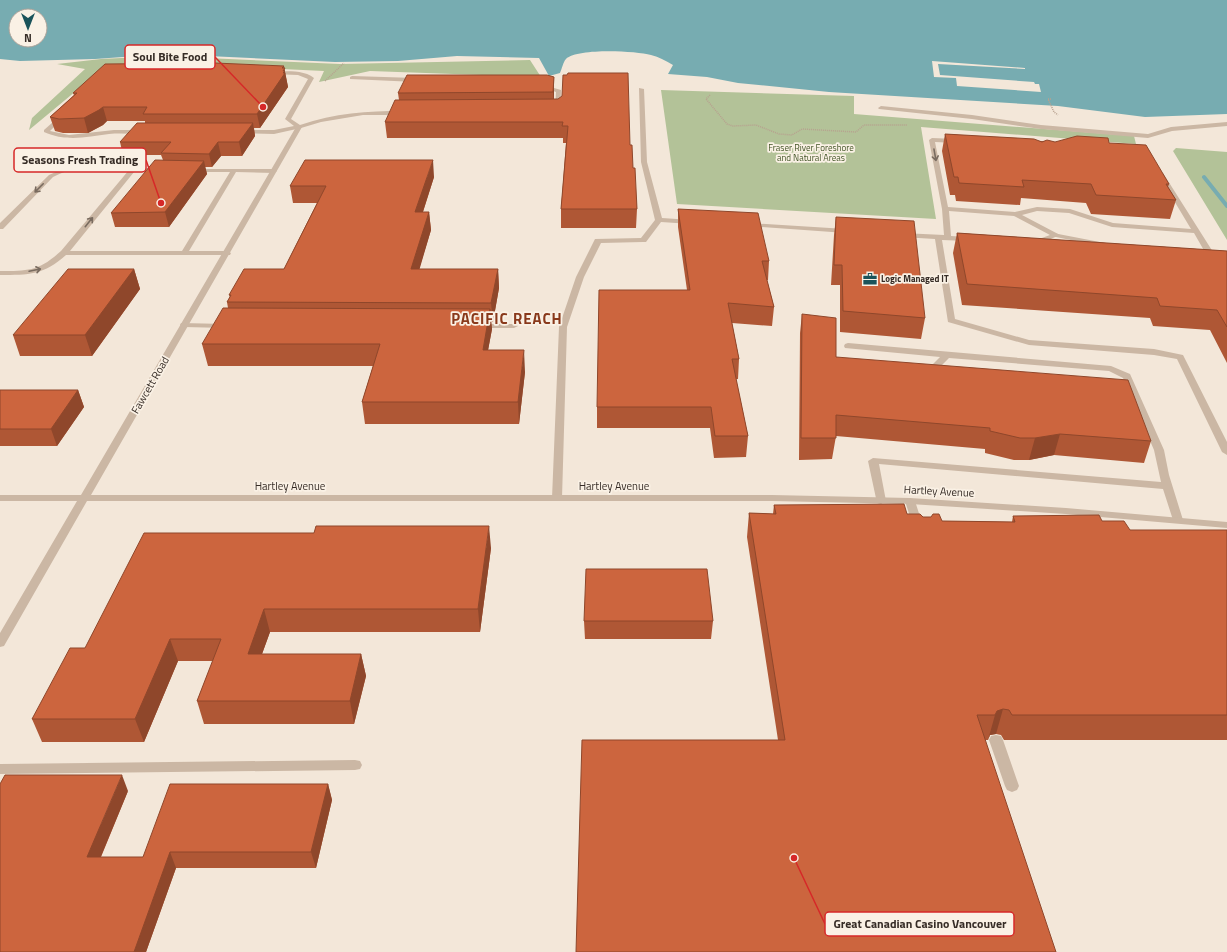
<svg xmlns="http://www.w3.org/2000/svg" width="1227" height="952" viewBox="0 0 1227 952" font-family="'Titillium Web',sans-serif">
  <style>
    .green { fill: #b3c298 }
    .water { fill: #77acb1; fill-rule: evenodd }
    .pier { fill: #f3e7d9 }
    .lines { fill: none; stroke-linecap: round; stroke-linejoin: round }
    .stream { stroke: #77acb1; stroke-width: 4 }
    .path { stroke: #b7a18f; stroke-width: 1.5; stroke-dasharray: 1 1; stroke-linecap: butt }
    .lane { fill: #cbb7a4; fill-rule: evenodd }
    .street { fill: #cbb7a4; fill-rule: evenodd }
    .wall { fill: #af5735 }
    .shaded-wall { fill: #8f472b }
    .building { fill: #cc653e; stroke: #8f472b }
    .oneway { stroke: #796b5f }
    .labels { text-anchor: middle; stroke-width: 3.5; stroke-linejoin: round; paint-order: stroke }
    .far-park-label { font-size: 9px; fill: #445629; stroke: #faf1e5 }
    .far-poi-label { font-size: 9px; font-weight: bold; fill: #362c26; stroke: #faf1e5; text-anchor: start }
    .street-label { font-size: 11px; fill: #362c26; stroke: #faf1e5 }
    .district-label { font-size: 15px; font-weight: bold; letter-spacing: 1px; fill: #89391b; stroke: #faf1e5 }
    .leader { fill: none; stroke: #d62828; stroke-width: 1.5 }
    .callout-dot { fill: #d62828; stroke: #faf1e5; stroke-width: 1.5 }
    .callout { fill: #faf1e5; stroke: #d62828; stroke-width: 1.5 }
    .callout-label { font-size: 12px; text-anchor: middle; font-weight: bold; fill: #362c26 }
  </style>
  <rect width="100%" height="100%" fill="#f3e7d9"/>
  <path class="green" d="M162 56 340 64 530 60 541 77 370 71 319 82 324 71 282 69 94 76 29 130 32 118 85 69 57 64 101 59Z
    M661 90 854 96V114L1134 136 1136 144 921 127 936 219 677 204Z
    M1176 148 1227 152V240L1173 151Z"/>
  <path class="water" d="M0 0H1227V114L1145 117 1058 106 829 92 738 83 707 77 668 74 673 65C666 61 659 57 651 55 635 51 578 48 566 59 563 62 562 69 560 73L549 76 539 58 457 56 398 61 335 62 165 54 95 59 20 61 0 59ZM16 16H40V40H16Z"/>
  <path class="pier" d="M932 61 1025 68V69L938 64 940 75 1034 82 1035 84H1039L1041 92 957 86 956 78 934 77Z"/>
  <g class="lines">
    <path class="stream" d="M1204 177 1227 206"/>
    <path class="path" d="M325 81 344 63
      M710 95 706 99 727 124 733 126 756 125 779 134 792 135 802 129 856 132 864 125H907
      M1051 99H1048L1054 112 1058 115"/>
    <path class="lane" d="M272 71C285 72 303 69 314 78L291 119 300 125C335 113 367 111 403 111L406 113 403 115H363L321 122 301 128 274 134 239 133 238 132 241 130H274L294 126 285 119 308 79 298 75 270 74V72Z
      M352 76 416 78 419 80 416 82 350 79V77Z
      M540 84 561 90 560 112 555 111 556 92 540 86Z
      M639 88 644 89 647 162 662 218 691 220 695 222 691 224 661 222 646 242H643L601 243 584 277 567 327 562 498 557 501 552 498 559 327 576 277 595 239 641 238 655 220 641 162Z
      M881 106 972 115 1041 125 1148 134 1171 127 1227 122V126L1172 131 1148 138 1041 129 972 119 879 109 878 108Z
      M62 114 64 115V117L50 131 69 135 114 130H141L144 132 141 134C130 134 120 133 109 134 87 137 66 142 44 132V130Z
      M932 138 956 139 959 141 956 143 935 142 948 207 1015 212 1037 207 1070 209 1113 223 1191 229 1158 174 1163 173 1213 252 1212 254H1206L1194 233 1112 227 1069 213 1037 211 1022 215 1060 235 1034 246 1030 244 1031 242 1050 235 1014 216 949 211 951 236 968 237 972 239 968 241 942 240 955 319 1029 340 1154 349 1183 355 1227 442V455L1222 452 1177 359 1154 355 1029 345 948 322 935 239 902 237 898 235 902 233 944 235 942 209 929 140Z
      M100 162 131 163 133 164 135 168H160L163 170 160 172H134L70 251H182L230 172H194L192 171V169H274L277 171 274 173 236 172 189 251H227L231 253 230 255H66C44 275 29 275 0 275V271C29 271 39 271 61 251L129 170 128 167C102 164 77 165 53 177L3 229H0V223L49 175 67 167Z
      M748 223 846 229 850 231 846 233 746 226 744 225Z
      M181 323 226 324 230 326 226 328 184 327H181L180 325Z
      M475 324H514L518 326 514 328H475L474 326Z
      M848 343 1111 366 1130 374 1164 450 1169 475 1183 520 1178 523 1173 520 1163 489 879 464 886 501 881 504 877 503 868 461 873 458 1161 482 1154 450 1123 378 1109 371 949 358 935 372H923L922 370 923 368 930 367 940 357 845 348 844 346 845 344Z
      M910 498 915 501 923 526 922 528H914L913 526 905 501Z
      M996 735 1001 736 1003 740 1019 786 1017 790 1012 792 1007 790 1005 786 989 740 991 736Z
      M355 760 360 761 362 765 360 769 355 770 0 774V764Z"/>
    <path class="street" d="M299 125 302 127 91 495H772L910 498 1066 508 1227 522V528L1066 514 910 504 772 501H87L4 646 0 647V633L77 501H0V495H81L296 127Z
      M1053 233 1105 243 1109 245 1105 247 1056 237H1053Z"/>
  </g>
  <path class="wall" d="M284 68 288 87 260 128H254L255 136 242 156H221L212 167H205L207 174 169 227H115L111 213 163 160 161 155H123L120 142 145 123V121H107L103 125 88 133H63L55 131 50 117 74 95 73 93Z
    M554 77V99L630 145 637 209 636 228H561V209L566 143H563V138H387L385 122 399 100 398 93Z
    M945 134 1055 142 1109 143 1169 184 1168 187 1176 200 1170 219 1091 214 1086 203 1021 198 1020 205 956 201 955 195H950L942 151Z
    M434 177 423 212H429L431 230 419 269H498L499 288 493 322H491L492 329 488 350 525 372 519 424H365L362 402 373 366H208L202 344 228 308 227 302 230 297 229 295 284 269 317 203H293L290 186Z
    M678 209 769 261 768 280H767L774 307 772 326 732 323 739 359 738 379H736L748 436 746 457 714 458 710 428H597V407L687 290 678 227Z
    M836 217 925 318 921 339 840 332V285H831L834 235Z
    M957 233 1227 251V363L1210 330 1153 326 1150 318 962 305 953 253Z
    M134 269 140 289 92 356H20L13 335Z
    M802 314 836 357 1151 441 1144 463 1054 455 1029 460H1014L985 453V449L836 436 832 459 799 460 800 333Z
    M0 390H78L84 407 57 446H0Z
    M774 505 907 514 942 521 1012 522 1013 516 1102 521 1130 530H1227V740H1004L1001 735 996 734 990 735 988 740H778L747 537 749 513 773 514Z
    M491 548 480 632H270L262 654H361L366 676 354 724H204L197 701 213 661H178L144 742H42L32 719 85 648Z
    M584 621H713L711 639H585Z
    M328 784 332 800 316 868H176L146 952H0L128 791 101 857H143Z"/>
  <path class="shaded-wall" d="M284 66 288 87 260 128 257 114Z
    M554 77V109L553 92Z
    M103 107 107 121 103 125 88 133 84 118Z
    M253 123 255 136 242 156 239 142Z
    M218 142 221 156 212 167 209 154Z
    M433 160 434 177 417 230 415 212Z
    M204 161 207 174 169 227 165 212Z
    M429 212 431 230 414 288 411 269Z
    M134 269 140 289 92 356 85 335Z
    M498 269 499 288 493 322 491 303Z
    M490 309 492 329 484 372 483 350Z
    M524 350 525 372 519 424 518 402Z
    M78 390 84 407 57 446 51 429Z
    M1060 434 1054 455 1029 460 1035 438Z
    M489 526 491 548 480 632 478 609Z
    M264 609 270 632 254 676 248 654Z
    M170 639 178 661 144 742 135 719Z
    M361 654 366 676 354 724 350 701Z
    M1003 709 996 734 990 735 988 740 995 715 997 711Z
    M122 775 128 791 94 873 87 857Z
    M328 784 332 800 316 868 311 852Z
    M170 852 176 868 146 952H134Z"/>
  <path class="building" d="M215 63 284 66 282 68H285L283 71H285L283 73H285L257 114H143L147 107H103L99 110 84 118 59 119 50 117 77 93H73L105 64Z
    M568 73H628L630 145H632L633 168H635L637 209H561L568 126H562L563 122H385L395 100 558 99 562 96 563 75H567Z
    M407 75H547L554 77 553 92 398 93Z
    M137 123H253L239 142H218L209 154 161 153 171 142H120Z
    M945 134 1034 139 1042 142 1047 140 1055 142 1077 136 1108 138 1109 143 1146 145 1169 184H1166L1176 200 1096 195 1091 184 1022 180 1024 187 959 183 958 177H954Z
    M155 160 204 161 165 212 111 213Z
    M305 160H433L415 212H429L411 269H498L491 303 227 302 231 295H229L244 269H284L326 186H290Z
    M678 209 758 213 769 261H762L774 307 728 303 739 359H732L748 436H715L711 407H597L599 290H690Z
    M836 217 914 221 925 318 843 311 842 265H834Z
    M957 233 1227 251V327L1217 310 1160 306 1157 298 967 284Z
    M68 269H134L85 335H13Z
    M223 308 490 309 483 350H524L518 402H362L380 344H202Z
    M802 314 836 318V357L1128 380 1151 441 1060 434 1035 438H1020L990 431V428L836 415V438H801Z
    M0 390H78L51 429H0Z
    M904 504 907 514H920L923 517H931L933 514H939L942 521 1015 522 1013 516 1099 515 1102 521H1124L1130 530H1227V715H1012L1009 710 1003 709 997 711 995 715H977L1056 952H576L582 740H785L749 513 776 514 774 505Z
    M316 526H489L478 609H264L248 654H361L350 701H197L221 639H170L135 719H32L70 648H85L144 533H314Z
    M586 569H707L713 621H584Z
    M5 775H122L87 857H143L170 784H328L311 852H170L134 952H0V784Z"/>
  <defs><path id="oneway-shaft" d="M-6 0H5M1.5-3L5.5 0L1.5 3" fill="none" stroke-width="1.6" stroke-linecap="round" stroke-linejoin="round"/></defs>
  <g class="oneway">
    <use href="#oneway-shaft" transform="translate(935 155) rotate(80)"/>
    <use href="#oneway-shaft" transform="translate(39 188) rotate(135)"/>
    <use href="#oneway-shaft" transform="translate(89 222) rotate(-51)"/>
    <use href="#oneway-shaft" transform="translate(35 270) rotate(-12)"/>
  </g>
  <defs>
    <symbol id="office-bare" viewBox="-9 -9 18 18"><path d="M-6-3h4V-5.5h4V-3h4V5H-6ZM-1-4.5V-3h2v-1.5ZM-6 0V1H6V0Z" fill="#1a535a" stroke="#faf1e5" stroke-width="2.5" paint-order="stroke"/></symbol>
  </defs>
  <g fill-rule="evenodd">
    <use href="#office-bare" x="860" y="269" width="20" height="20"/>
  </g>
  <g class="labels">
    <g class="far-park-label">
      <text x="811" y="151">Fraser River Foreshore<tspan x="811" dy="10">and Natural Areas</tspan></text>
    </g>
    <g class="far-poi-label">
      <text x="881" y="282">Logic Managed IT</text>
    </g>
    <g class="street-label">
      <text transform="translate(150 385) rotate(-60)" y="4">Fawcett Road</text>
      <text x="290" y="490">Hartley Avenue</text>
      <text x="614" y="490">Hartley Avenue</text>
      <text transform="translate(939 491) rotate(3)" y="4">Hartley Avenue</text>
    </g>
    <g class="district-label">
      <text x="507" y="324">PACIFIC REACH</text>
    </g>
  </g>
  <path class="leader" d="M263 107L215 57M161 203L146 160M794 858L825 924"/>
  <g class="callout-dot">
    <circle cx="263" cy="107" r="4"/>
    <circle cx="161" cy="203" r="4"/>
    <circle cx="794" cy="858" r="4"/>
  </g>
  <g class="callout">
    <rect x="125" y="45" width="90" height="24" rx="4"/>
    <rect x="14" y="148" width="132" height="24" rx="4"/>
    <rect x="825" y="912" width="189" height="24" rx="4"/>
  </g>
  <g class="callout-label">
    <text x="170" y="61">Soul Bite Food</text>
    <text x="80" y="164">Seasons Fresh Trading</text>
    <text x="920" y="928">Great Canadian Casino Vancouver</text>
  </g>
  <g transform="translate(28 28) rotate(180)"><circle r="19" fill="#faf1e5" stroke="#aca299"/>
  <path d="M0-3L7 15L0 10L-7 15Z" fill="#1a535a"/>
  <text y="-6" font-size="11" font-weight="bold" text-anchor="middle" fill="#362c26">N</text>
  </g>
</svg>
